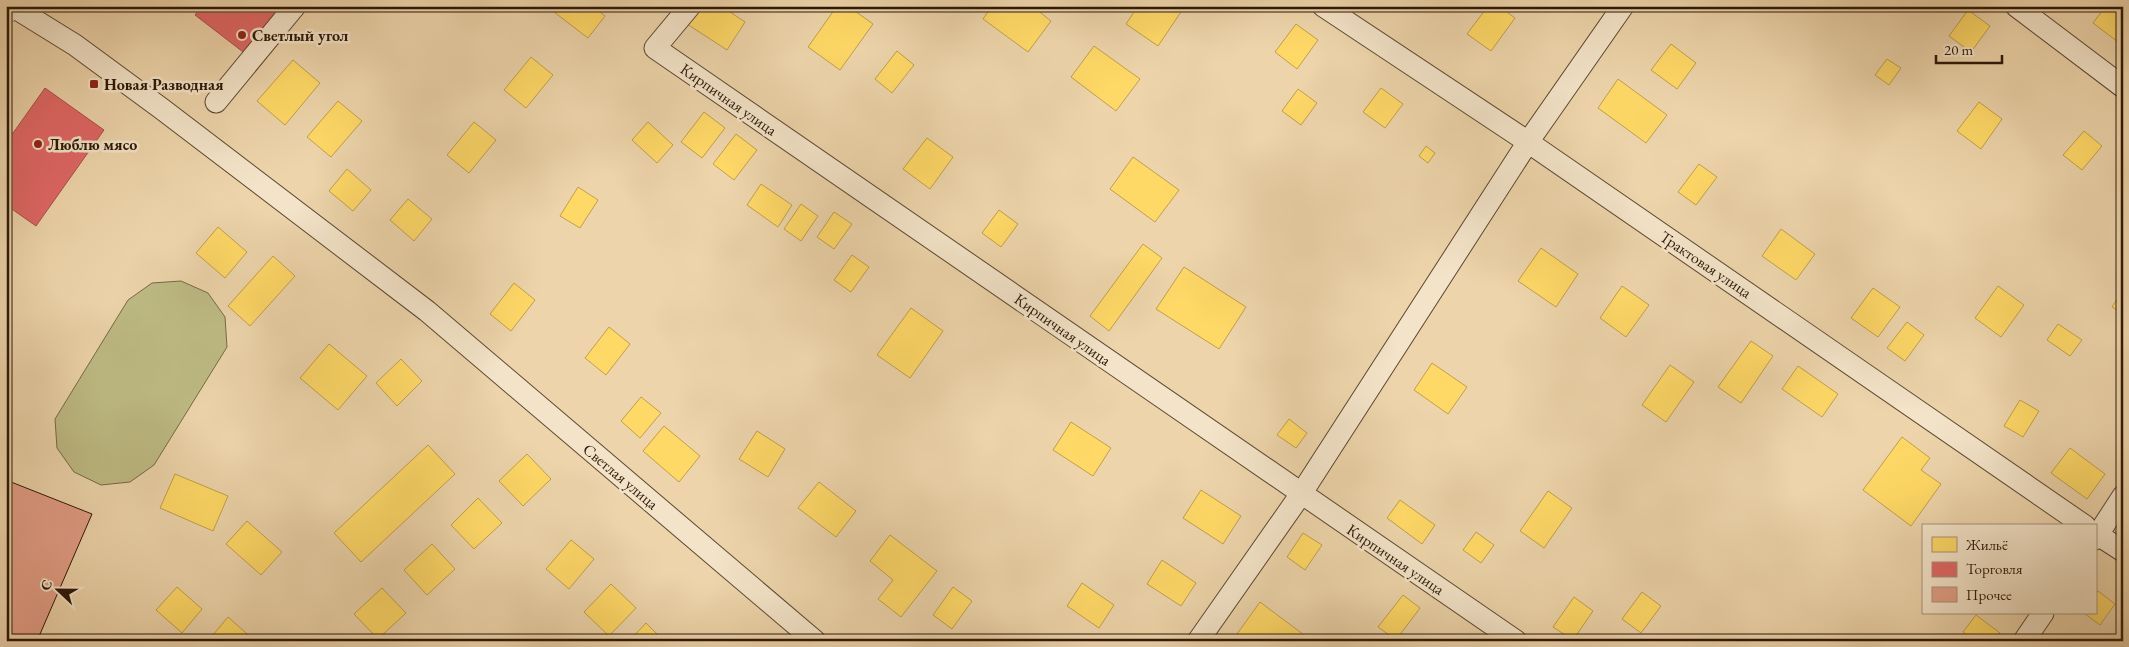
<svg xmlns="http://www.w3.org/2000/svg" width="2129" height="647" viewBox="0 0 2129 647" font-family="'EB Garamond',serif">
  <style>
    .green { fill: #bebb84; stroke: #756a46 }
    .homes { fill: #ffd966; stroke: #c09f4a }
    .shops { fill: #e06666; stroke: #aa4f4a }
    .building { fill: #e39e86; stroke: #2c1808 }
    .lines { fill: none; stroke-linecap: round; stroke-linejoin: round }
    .minor-casing { stroke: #5c4730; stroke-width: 23 }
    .secondary-casing { stroke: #2c1808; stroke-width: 29 }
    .minor { stroke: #f3e3c8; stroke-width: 21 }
    .secondary { stroke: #f3e3c8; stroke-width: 28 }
    .poi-dot { fill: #8f2418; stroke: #f3e3c8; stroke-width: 2 }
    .labels { text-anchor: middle; stroke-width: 5; stroke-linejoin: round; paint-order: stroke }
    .poi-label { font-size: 16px; font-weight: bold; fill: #2c1808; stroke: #f3e3c8; text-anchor: start }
    .street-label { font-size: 16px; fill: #2c1808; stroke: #f3e3c8 }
  </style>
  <rect width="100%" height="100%" fill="#edd4aa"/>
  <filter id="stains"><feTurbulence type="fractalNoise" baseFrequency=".004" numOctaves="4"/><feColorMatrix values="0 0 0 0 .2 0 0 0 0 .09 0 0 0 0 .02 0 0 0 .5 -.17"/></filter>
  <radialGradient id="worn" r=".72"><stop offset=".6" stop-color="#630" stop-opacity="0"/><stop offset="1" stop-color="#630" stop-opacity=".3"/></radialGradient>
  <path class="green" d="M181 281 208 293 225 317 227 347 154 465 130 482 101 485 74 472 57 448 55 419 128 300 152 283Z"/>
  <path class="homes" d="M558 6H592L605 16 588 38 554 12Z
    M698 6H721L745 22 727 50 687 24Z
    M837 6H848L873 24 840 70 808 47Z
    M992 6H1032L1051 21 1028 52 983 19Z
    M1138 6H1185L1158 46 1126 24Z
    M1488 6H1499L1515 18 1491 51 1467 34Z
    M2106 6H2115L2123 12V36L2118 42 2093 23Z
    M1968 10 1990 26 1971 52 1949 36Z
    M1296 24 1318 40 1297 69 1275 52Z
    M1671 44 1696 63 1677 89 1651 70Z
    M1094 46 1140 79 1116 111 1071 77Z
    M897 51 914 65 892 93 875 79Z
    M531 57 553 75 526 108 504 90Z
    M1887 59 1901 68 1889 85 1875 75Z
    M293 60 320 83 285 125 257 101Z
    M1618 79 1667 115 1646 143 1598 108Z
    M1381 88 1403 104 1385 128 1363 112Z
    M1298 89 1317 103 1301 125 1282 111Z
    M338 101 362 121 331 157 307 137Z
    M1979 102 2002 119 1981 149 1957 131Z
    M704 112 725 128 702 158 681 142Z
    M474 122 496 140 469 173 447 155Z
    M648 122 673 145 657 163 632 140Z
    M2084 131 2102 146 2082 170 2063 155Z
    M736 134 757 150 734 180 713 164Z
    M927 138 953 157 930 189 903 169Z
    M1426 146 1435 153 1428 163 1419 156Z
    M1133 157 1179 190 1155 222 1110 189Z
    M1699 164 1717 177 1696 205 1678 192Z
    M347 169 371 190 353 211 329 191Z
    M761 184 792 205 778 227 747 205Z
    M578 187 598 200 580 228 560 216Z
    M408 199 432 219 414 241 390 220Z
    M801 204 818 216 801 241 784 229Z
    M999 210 1018 224 1001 247 982 233Z
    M834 212 852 224 834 249 817 237Z
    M218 227 247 252 225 278 196 253Z
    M1781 229 1815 254 1796 280 1762 256Z
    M1143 244 1162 258 1109 331 1090 316Z
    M1541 248 1578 274 1556 307 1518 281Z
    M852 255 869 267 851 292 834 280Z
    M273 256 295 276 250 326 228 306Z
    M1184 267 1246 307 1219 349 1156 309Z
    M514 283 535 300 511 331 490 314Z
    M1622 286 1649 305 1626 337 1600 318Z
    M1998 286 2024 305 2001 337 1975 318Z
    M1873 288 1900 307 1878 337 1851 318Z
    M2123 290V313L2112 307Z
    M911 308 943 331 910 378 877 355Z
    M1907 322 1924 335 1905 361 1887 348Z
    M2058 324 2082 340 2070 356 2047 340Z
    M609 327 630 344 606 375 585 358Z
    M1751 341 1773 356 1741 403 1718 387Z
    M329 344 367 376 338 410 300 378Z
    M401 359 422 381 397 406 376 383Z
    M1432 363 1467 387 1448 414 1414 390Z
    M1670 365 1694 382 1666 422 1642 405Z
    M1798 366 1838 394 1822 417 1782 389Z
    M641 397 661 413 640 438 621 421Z
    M2020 400 2039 411 2023 437 2004 426Z
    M1289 419 1307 433 1296 448 1277 435Z
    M1071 422 1111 448 1093 476 1053 450Z
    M664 426 700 456 679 482 643 451Z
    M757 431 785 449 768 477 739 459Z
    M1902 437 1930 458 1921 470 1941 484 1911 526 1863 490Z
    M428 445 455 474 361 562 334 533Z
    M2070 448 2105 474 2087 499 2051 473Z
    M527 454 551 479 523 506 499 481Z
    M175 474 228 496 213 531 160 508Z
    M819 482 856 511 836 537 798 508Z
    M1201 490 1241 516 1223 544 1183 518Z
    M1548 491 1572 508 1544 548 1520 531Z
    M478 498 502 523 474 549 451 525Z
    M1400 500 1435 525 1422 544 1387 518Z
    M247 521 282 552 261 575 226 544Z
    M1476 532 1494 545 1481 563 1463 550Z
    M1303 533 1322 545 1305 570 1287 557Z
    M890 535 937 571 901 617 878 599 893 580 870 561Z
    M571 540 594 559 569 589 546 569Z
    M432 544 455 569 427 595 404 570Z
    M1162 560 1196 583 1181 606 1147 584Z
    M1082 583 1114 605 1099 628 1067 606Z
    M611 584 636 608 609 636 584 612Z
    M177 587 202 609 182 633 156 610Z
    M953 587 972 601 952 629 933 615Z
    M382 588 406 613 378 639 354 614Z
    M2098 591 2115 604 2100 625 2084 613H2095V595Z
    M1642 592 1661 606 1641 633 1622 619Z
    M1403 595 1420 608 1396 640 1378 627Z
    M1574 597 1593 611 1573 640 1553 627Z
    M1260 602 1312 641H1246L1237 634Z
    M1976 615 2000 633 1995 641H1975L1963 632Z
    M228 617 255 641H208Z
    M646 623 664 641H629Z"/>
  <path class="shops" d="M202 6H285L247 55 195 15Z
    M45 88 104 130 36 226 6 205V143Z"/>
  <path class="building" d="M6 480 92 514 37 641H6Z"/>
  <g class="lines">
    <defs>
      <path id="minor" d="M12 6 75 45 162 109 427 311 815 641
        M690 6 655 48 1516 641
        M1323 6 1528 142 2085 526
        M2016 6 2123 87
        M216 102 295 6
        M2095 533 2123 551
        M2095 539 2123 496
        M1198 641 1301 494 1528 142 1623 6
        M2024 641 2043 613"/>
      <path id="secondary" d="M6 9 8 6"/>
    </defs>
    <use href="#minor" class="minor-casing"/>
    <use href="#secondary" class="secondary-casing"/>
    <use href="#minor" class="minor"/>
    <use href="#secondary" class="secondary"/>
  </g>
  <g class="poi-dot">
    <circle cx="242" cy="35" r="5"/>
    <rect x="89" y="79" width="10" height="10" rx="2.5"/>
    <circle cx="38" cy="144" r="5"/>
  </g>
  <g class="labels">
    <g class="poi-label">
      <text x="252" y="41">Светлый угол</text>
      <text x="104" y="90">Новая Разводная</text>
      <text x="48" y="150">Люблю мясо</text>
    </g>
    <g class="street-label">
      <text transform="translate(729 99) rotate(35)" y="6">Кирпичная улица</text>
      <text transform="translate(1706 264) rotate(34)" y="6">Трактовая улица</text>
      <text transform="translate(1063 329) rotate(35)" y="6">Кирпичная улица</text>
      <text transform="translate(621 476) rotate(40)" y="6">Светлая улица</text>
      <text transform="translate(1396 559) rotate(34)" y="6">Кирпичная улица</text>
    </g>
  </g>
  <rect width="2129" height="647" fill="none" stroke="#edd4aa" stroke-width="25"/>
  <rect x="8" y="8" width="2114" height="632" fill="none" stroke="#2c1808" stroke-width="2.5"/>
  <rect x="12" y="12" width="2104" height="622" fill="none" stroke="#2c1808"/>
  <rect x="1922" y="524" width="175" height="90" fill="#f3e3c8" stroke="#a3927b"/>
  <rect x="1932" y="537" width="25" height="15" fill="#ffd966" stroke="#a3927b"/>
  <text x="1966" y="550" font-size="15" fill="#2c1808">Жильё</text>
  <rect x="1932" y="562" width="25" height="15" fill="#e06666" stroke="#a3927b"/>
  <text x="1966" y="574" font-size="15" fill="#2c1808">Торговля</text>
  <rect x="1932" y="587" width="25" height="15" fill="#e39e86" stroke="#a3927b"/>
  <text x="1966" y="600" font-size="15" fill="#2c1808">Прочее</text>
  <g transform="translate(58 590) rotate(292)" stroke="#f3e3c8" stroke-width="4" paint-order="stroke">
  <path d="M0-4L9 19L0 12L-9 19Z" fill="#2c1808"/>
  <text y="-8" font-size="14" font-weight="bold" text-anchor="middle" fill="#2c1808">С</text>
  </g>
  <path d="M1936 55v8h66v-8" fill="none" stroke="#2c1808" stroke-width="2.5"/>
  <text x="1944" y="55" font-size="15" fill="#2c1808" stroke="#f3e3c8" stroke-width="4" paint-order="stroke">20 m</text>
  <rect width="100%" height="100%" filter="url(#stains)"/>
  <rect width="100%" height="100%" fill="url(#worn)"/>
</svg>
